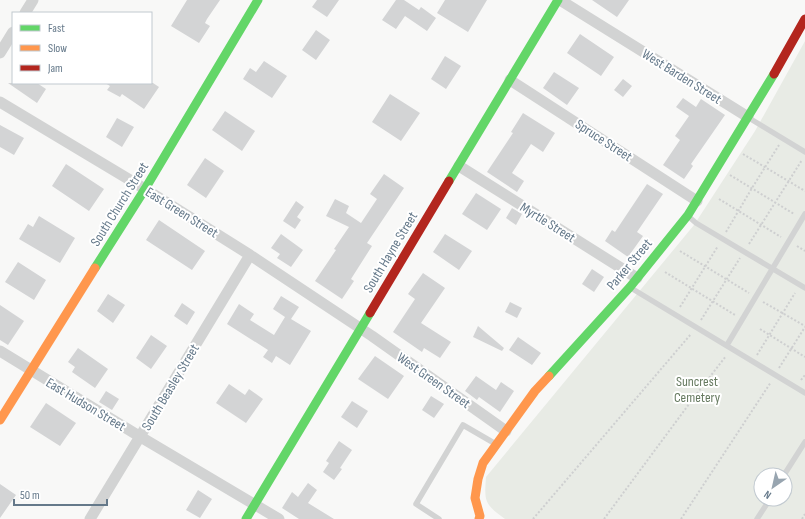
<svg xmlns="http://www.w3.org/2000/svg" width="805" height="519" viewBox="0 0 805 519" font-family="'Sofia Sans Condensed',sans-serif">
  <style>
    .green { fill: #e8ebe5; fill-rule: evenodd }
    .building { fill: #d3d4d5 }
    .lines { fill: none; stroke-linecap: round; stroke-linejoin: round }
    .path { stroke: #cecfd0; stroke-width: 2; stroke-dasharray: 2 2; stroke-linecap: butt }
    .lane { stroke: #d2d3d3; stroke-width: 5.5 }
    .street { stroke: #d2d3d3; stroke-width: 11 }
    .fast { stroke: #63d668; stroke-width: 9 }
    .slow { stroke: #ff974d; stroke-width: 9 }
    .jam { stroke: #b3261e; stroke-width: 9 }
    .labels { text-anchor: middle; stroke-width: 4; stroke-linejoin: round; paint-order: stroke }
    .street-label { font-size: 14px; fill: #65798a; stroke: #fff }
    .park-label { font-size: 14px; fill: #667a60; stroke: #fff }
  </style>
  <rect width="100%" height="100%" fill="#f8f8f7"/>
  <path class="green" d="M805 41V519H505C485 504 484 503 486 477L694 225 755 131ZM761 475H785V499H761Z"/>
  <path class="building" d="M187 0H220L207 19 205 23 210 26 199 43 171 26Z
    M317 0H339L327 17 312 7Z
    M396 0H404L419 10 421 7 436 18 427 31 405 16 396 29 382 20Z
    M445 0H487L468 32 437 13Z
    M592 0H629L617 17Z
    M316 30 330 40 316 60 302 50Z
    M580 34 614 57 601 76 567 53Z
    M445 56 461 66 446 89 431 79Z
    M264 61 287 76 272 98 243 79 250 68 256 72Z
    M554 72 579 88 567 105 543 88Z
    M623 79 632 86 623 97 614 90Z
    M8 83H37L46 89 37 103Z
    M105 83H153L159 87 144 109 122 94 120 97 107 90 110 86Z
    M390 94 420 113 401 141 372 122Z
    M683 98 696 107 701 99 725 115 691 164 693 166 684 179 663 165 680 140 675 136 689 116 676 107Z
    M225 111 255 131 242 151 212 130Z
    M523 113 555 133 543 152 531 144 512 173 524 181 517 192 487 172 513 133 511 132Z
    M117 118 134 127 122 147 106 137Z
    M0 125 24 138 14 155 0 147Z
    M205 158 224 171 206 198 187 185Z
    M66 164 104 189 89 211 52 186Z
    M384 174 404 188 367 243 372 246 351 279 354 281 342 299 315 281 336 250 334 249 349 227 326 216 335 199 349 206 346 213 361 223 377 199 370 194Z
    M647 184 663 194 637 232 643 236 628 257 605 241 612 230 615 232Z
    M476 193 501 209 487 230 462 214Z
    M296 201 304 207 297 217 301 220 295 229 283 221Z
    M512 208 522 214 516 225 506 218Z
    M39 216 75 238 60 263 19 239 28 224 33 227Z
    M159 220 205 251 192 270 146 240Z
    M281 234 303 250 291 267 277 258 280 254 271 248Z
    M445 234 472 251 459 270 433 252Z
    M18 262 46 280 34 300 5 282Z
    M592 269 604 277 594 292 582 284Z
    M423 273 445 288 421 323 451 342 440 358 424 348 422 352 393 332 415 299 408 294Z
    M108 294 125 305 113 323 97 311Z
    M281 296 299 307 291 319 311 331 290 365 276 356 272 363 263 357 268 350 227 324 239 304 254 314 250 320 274 335 285 317 273 309Z
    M510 302 522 308 517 318 505 312Z
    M182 303 195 312 187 325 174 316Z
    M0 305 24 321 8 345 0 340Z
    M478 326 504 348 502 351 473 337Z
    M151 335 167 346 151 369 136 358Z
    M518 337 541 353 532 365 509 350Z
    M78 348 108 369 95 388 72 372 75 367 68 362Z
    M375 356 404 376 388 399 358 379Z
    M476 376 496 390 501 382 514 391 500 412 479 397 477 400 465 391Z
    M229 384 245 395 249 389 263 399 246 423 216 403Z
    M106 391 119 399 112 410 99 402Z
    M431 396 444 404 434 418 422 410Z
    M352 401 368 411 357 428 341 417Z
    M46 403 76 423 60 446 30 427Z
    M339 441 352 450 340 468 342 469 334 480 323 472 329 463 326 461Z
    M308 483 317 490 308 503 334 519H299L282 508 292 492 298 497Z
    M0 484 16 495 0 518Z
    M198 490 212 499 200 518 186 510Z"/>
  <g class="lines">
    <path class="path" d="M743 154 805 191
      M730 175 794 214
      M719 199 781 237
      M726 232 752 188 779 145
      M749 244 802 160
      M797 246 805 251
      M680 251 749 293
      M665 272 735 315
      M763 302 805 326
      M680 307 718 246
      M701 320 740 258
      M760 329 805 357
      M757 355 795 293
      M779 368 805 327
      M801 380 805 375
      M533 519 691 334
      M604 519 695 396 726 356
      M681 519 771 382
      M802 519 805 514"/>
    <path class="lane" d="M749 118 805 152
      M688 216 696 223 805 288
      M631 288 805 393
      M727 345 805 214
      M784 475 805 442
      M439 519 416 504 463 425 494 443
      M757 519 770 499"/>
    <path class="street" d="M560 0 748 117
      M25 13 33 0
      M0 53 13 32
      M510 80 697 201
      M0 102 145 189 250 255 372 336 506 431
      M459 166 637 278
      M0 351 139 436 279 519
      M90 519 250 255"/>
    <path class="fast" d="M449 181 558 0
      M95 268 145 189 258 0
      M549 376 630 287 688 215 774 74
      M246 519 370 313"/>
    <path class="slow" d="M0 420 95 268
      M479 519 480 516 475 498 478 479 483 463 535 391 549 376"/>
    <path class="jam" d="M774 74 805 19
      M370 313 449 181"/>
  </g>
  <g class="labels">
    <g class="street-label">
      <text transform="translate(682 76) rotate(32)" y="5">West Barden Street</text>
      <text transform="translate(604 140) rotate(33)" y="5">Spruce Street</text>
      <text transform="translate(119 204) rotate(-58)" y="5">South Church Street</text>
      <text transform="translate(182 212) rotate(32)" y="5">East Green Street</text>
      <text transform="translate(548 222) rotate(32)" y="5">Myrtle Street</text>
      <text transform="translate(390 252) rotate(-59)" y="5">South Hayne Street</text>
      <text transform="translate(629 264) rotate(-50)" y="5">Parker Street</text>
      <text transform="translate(434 380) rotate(35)" y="5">West Green Street</text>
      <text transform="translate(170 387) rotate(-59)" y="5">South Beasley Street</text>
      <text transform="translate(86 404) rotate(31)" y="5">East Hudson Street</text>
    </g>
    <g class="park-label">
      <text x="697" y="386">Suncrest<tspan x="697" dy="16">Cemetery</tspan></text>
    </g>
  </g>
  <rect x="12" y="12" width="140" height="72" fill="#ffffff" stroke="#c1c9d0"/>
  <rect x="20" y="25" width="20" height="6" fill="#63d668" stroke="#c1c9d0"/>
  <text x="48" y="32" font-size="12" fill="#65798a">Fast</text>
  <rect x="20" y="45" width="20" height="6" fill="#ff974d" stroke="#c1c9d0"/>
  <text x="48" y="52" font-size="12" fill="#65798a">Slow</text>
  <rect x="20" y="65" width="20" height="6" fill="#b3261e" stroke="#c1c9d0"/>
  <text x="48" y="72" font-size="12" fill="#65798a">Jam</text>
  <g transform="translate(773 487) rotate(214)"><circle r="19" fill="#ffffff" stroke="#c1c9d0"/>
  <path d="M0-3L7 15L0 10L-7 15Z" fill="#98a5b0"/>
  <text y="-6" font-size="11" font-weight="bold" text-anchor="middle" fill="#65798a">N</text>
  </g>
  <path d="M14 499v6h93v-6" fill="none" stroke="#65798a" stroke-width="2"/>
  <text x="20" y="499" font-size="12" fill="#65798a" stroke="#ffffff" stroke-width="3" paint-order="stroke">50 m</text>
</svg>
